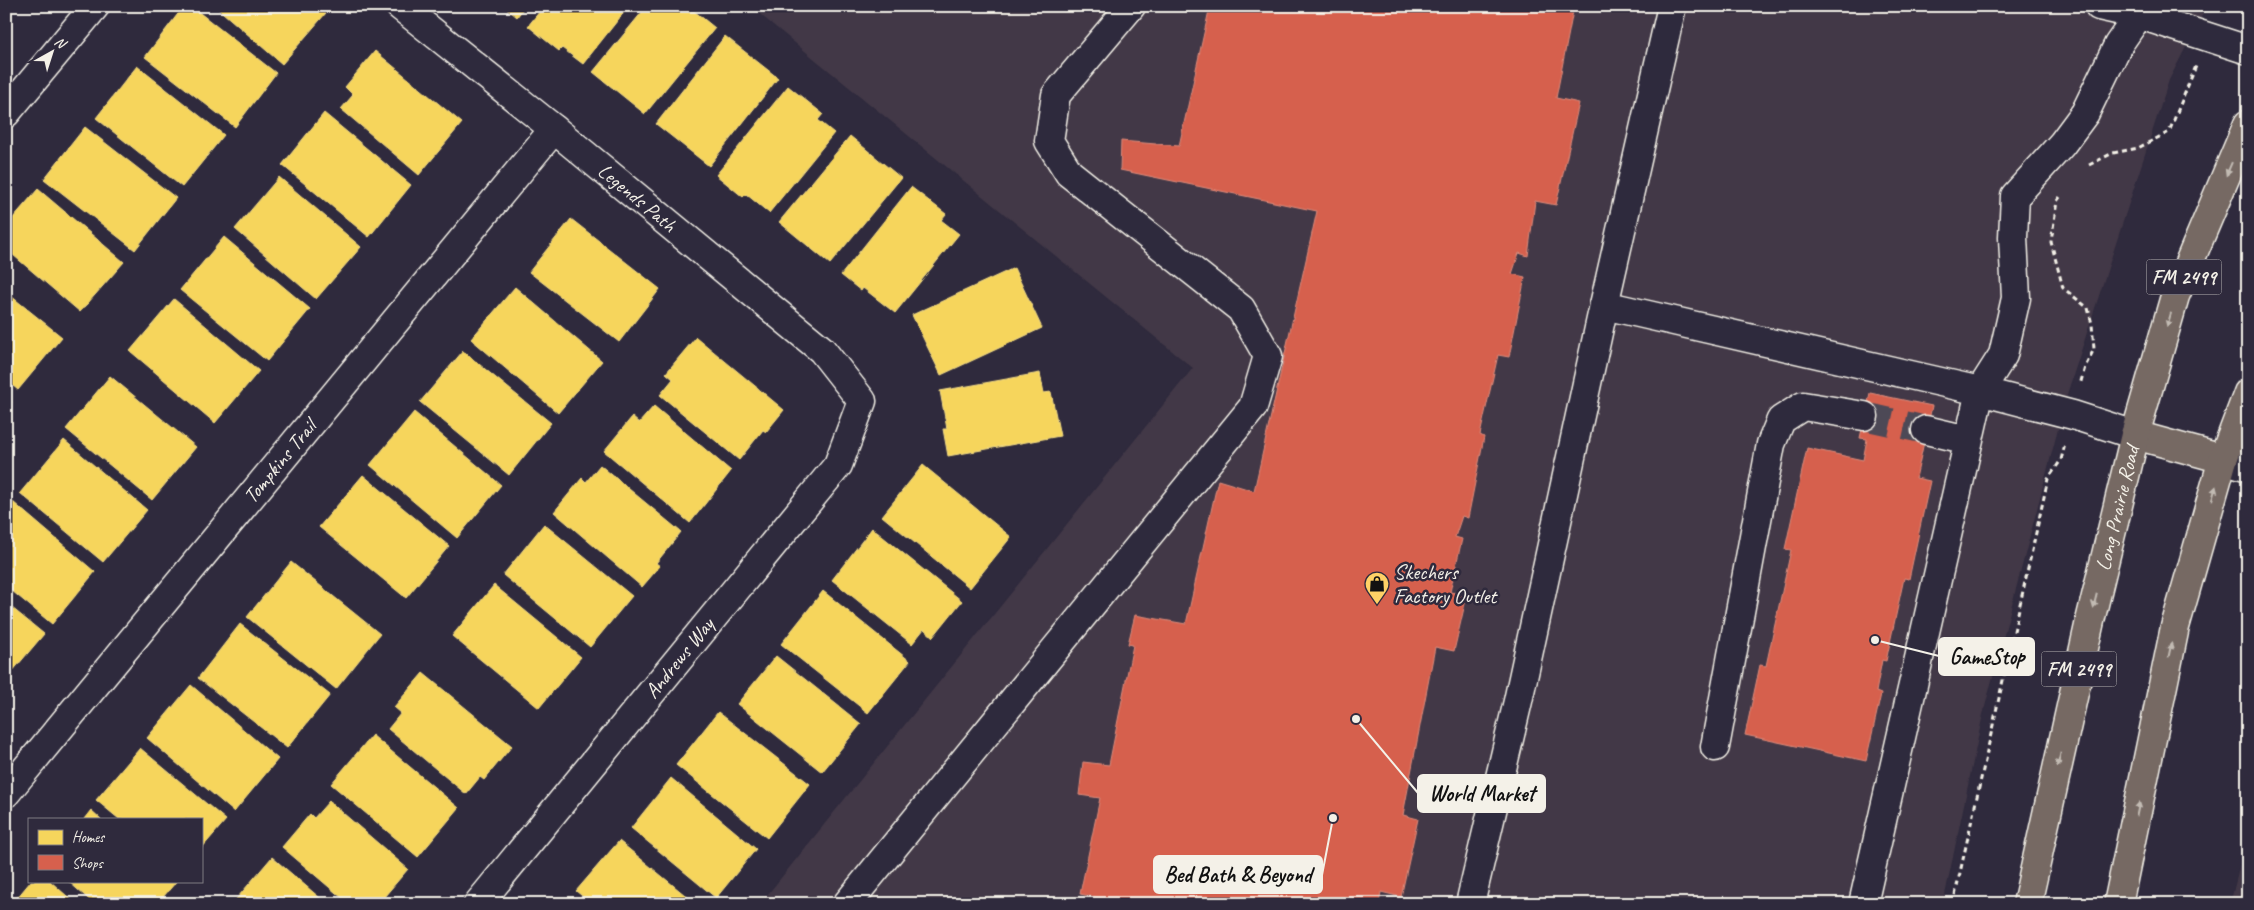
<svg xmlns="http://www.w3.org/2000/svg" width="2254" height="910" viewBox="0 0 2254 910" font-family="Caveat,sans-serif">
  <style>
    .built { fill: #433947 }
    .homes { fill: #f6d55c; stroke: #f5dd86 }
    .shops { fill: #d6604d; stroke: #df8c7c }
    .lines { fill: none; stroke-linecap: round; stroke-linejoin: round }
    .minor-tunnel { stroke: #4d4857; stroke-width: 28; stroke-dasharray: 28 14; stroke-linecap: butt }
    .minor-casing { stroke: #f4f1e8; stroke-width: 31 }
    .major-casing { stroke: #f4f1e8; stroke-width: 31 }
    .path { stroke: #f4f1e8; stroke-width: 3; stroke-dasharray: 5 4; stroke-linecap: butt }
    .minor { stroke: #2f2a3d; stroke-width: 28 }
    .major { stroke: #766964; stroke-width: 28 }
    .oneway { fill: #c2bbb3 }
    .labels { text-anchor: middle; stroke-width: 5; stroke-linejoin: round; paint-order: stroke }
    .shield { fill: #2f2a3d; stroke: #b9b5b5; stroke-width: 1 }
    .shield-label { font-size: 20px; font-weight: bold; fill: #f4f1e8 }
    .street-label { font-size: 21px; fill: #f4f1e8; stroke: #2f2a3d }
    .poi-label { font-size: 21px; fill: #f4f1e8; stroke: #2f2a3d; text-anchor: start }
    .leader { fill: none; stroke: #f4f1e8; stroke-width: 2 }
    .callout-dot { fill: #f4f1e8; stroke: #2f2a3d; stroke-width: 2 }
    .callout { fill: #f4f1e8; stroke: #f4f1e8; stroke-width: 2 }
    .callout-label { font-size: 22px; text-anchor: middle; font-weight: bold; fill: #111 }
  </style>
  <rect width="100%" height="100%" fill="#2f2a3d"/>
  <filter id="ink" filterUnits="userSpaceOnUse"><feTurbulence type="fractalNoise" baseFrequency=".02" numOctaves="2"/><feDisplacementMap in="SourceGraphic" scale="10" xChannelSelector="R" yChannelSelector="G"/><feConvolveMatrix kernelMatrix="1 2 1 2 8 2 1 2 1" color-interpolation-filters="sRGB"/></filter>
  <g filter="url(#ink)">
    <path class="built" d="M750 6H2207L2169 80 2068 391 1983 714 1943 904H760L1193 368Z
      M2248 834V904H2230Z"/>
    <path class="homes" d="M184 6H191L276 73 235 127 145 57Z
      M215 6H318L326 13 282 64Z
      M504 6H525L517 17Z
      M544 6H629L583 64 562 48 559 51 528 26Z
      M647 6H688L715 28 645 114 593 72Z
      M725 36 778 78 709 166 656 124Z
      M375 51 462 123 419 175 341 109 353 95 345 87Z
      M137 66 224 135 182 187 96 118Z
      M788 86 823 114 818 120 834 133 769 213 746 194 743 197 716 175Z
      M324 113 411 185 369 237 282 165Z
      M85 127 176 198 135 250 44 179Z
      M850 136 901 178 830 264 779 222Z
      M279 177 361 247 316 299 235 229Z
      M911 187 946 214 941 220 959 234 895 313 863 288 861 291 841 275Z
      M38 189 124 262 80 312 6 249V226Z
      M571 219 660 289 619 342 529 272Z
      M224 237 310 309 267 361 180 290Z
      M1014 268 1042 328 941 375 912 315Z
      M515 287 602 361 558 413 471 339Z
      M6 292 62 337 18 390 6 380Z
      M174 299 259 371 215 423 130 351Z
      M696 337 784 410 766 432 763 430 739 460 660 395 673 379 666 373Z
      M463 351 551 423 509 475 420 402Z
      M1040 373 1044 393 1051 392 1060 436 948 456 943 429H947L940 391Z
      M110 376 196 447 152 500 66 429Z
      M6 397 12 402 6 409Z
      M654 406 731 471 690 523 604 451 632 417 639 423Z
      M414 412 501 485 457 538 370 465Z
      M64 440 147 510 103 562 20 493Z
      M600 465 681 532 656 563 660 566 642 587 554 512 582 478 586 482Z
      M923 465 1011 537 970 588 882 516Z
      M363 475 449 546 406 598 319 527Z
      M13 502 95 572 52 624 6 586V510Z
      M544 524 632 596 590 647 503 575Z
      M872 528 962 601 933 637 924 629 912 644 832 580Z
      M291 562 380 634 336 689 247 617Z
      M494 585 581 657 539 708 452 636Z
      M823 591 910 661 868 713 781 644Z
      M6 603 44 634 6 679Z
      M240 624 330 695 287 748 198 678Z
      M776 656 861 724 822 772 737 704Z
      M423 673 512 746 484 780 480 777 466 794 388 729 401 713 394 707Z
      M191 685 278 759 234 812 147 738Z
      M718 712 810 784 767 838 676 765Z
      M372 735 459 808 418 857 331 784Z
      M140 748 226 820 201 849V819H119L96 800Z
      M671 778 756 849 716 898 631 828Z
      M329 801 408 869 384 897 388 900 385 904H349L282 847 310 814 314 818Z
      M91 810 101 819H84Z
      M619 841 696 904H592L576 891Z
      M272 857 327 904H232Z
      M31 881H50L76 904H12Z
      M68 881H175L176 882 157 904H94Z"/>
    <path class="shops" d="M1210 6H1574L1556 98 1579 103 1556 205 1535 201 1528 256 1519 253 1512 274 1525 277 1509 357 1498 355 1480 435 1484 437 1468 518 1462 516 1455 537 1462 539 1450 592 1467 595 1454 651 1435 647 1403 815 1418 819 1401 897 1381 892 1379 904H1127L1080 894 1100 798 1079 795 1083 762 1109 765 1133 645 1128 644 1135 615 1186 624 1218 480 1254 491 1317 211 1120 170 1121 141 1179 146Z
      M1870 393 1932 406 1916 478 1930 481 1909 579 1904 578 1886 661 1882 660 1876 692 1881 694 1866 761 1745 735 1760 665 1766 666 1791 550 1785 549 1807 448 1863 460 1867 439 1860 438Z"/>
    <g class="lines">
      <path class="minor-tunnel" d="M1864 416 1926 430"/>
      <defs>
        <g id="minor">
          <path id="s1" d="M400 6 554 129 822 350 862 401 838 465 478 904"/>
          <path d="M1672 6 1604 305 1980 391 2073 415 2135 435"/>
          <path d="M2099 6 2140 15 2248 50"/>
          <path d="M6 113 95 6"/>
          <path d="M1926 430 1968 440"/>
          <path d="M2223 459 2248 467"/>
          <path d="M1715 747 1771 444 1781 420 1803 406 1864 416"/>
          <path id="s2" d="M6 793 554 129"/>
          <path d="M847 904 1253 407 1268 356 1241 309 1069 173 1049 141 1056 95 1131 6"/>
          <path d="M1470 904 1518 701 1604 305"/>
          <path d="M1863 904 1980 391 2003 355 2016 298 2013 237 2015 196 2062 144 2085 113 2118 45 2145 6"/>
        </g>
        <g id="major">
          <path d="M2135 435 2223 459"/>
          <path id="s3" d="M2027 904 2090 621 2135 435 2175 296 2248 124"/>
          <path d="M2118 904 2175 627 2223 459 2248 393"/>
        </g>
      </defs>
      <use href="#minor" class="minor-casing"/>
      <use href="#major" class="major-casing"/>
      <path class="path" d="M2089 165 2113 153 2138 148 2169 132 2196 66
        M2060 197 2057 201 2051 242 2063 288 2088 308 2092 324 2094 349 2085 367 2080 385
        M1953 904 2048 479 2061 460 2065 444"/>
      <use href="#minor" class="minor"/>
      <use href="#major" class="major"/>
    </g>
    <defs><path id="oneway-solid" d="M-6-.8H1V-3.2L6.5 0L1 3.2V.8H-6Z" transform="scale(1.25)"/></defs>
    <g class="oneway">
      <use href="#oneway-solid" transform="translate(2229 169) rotate(113)"/>
      <use href="#oneway-solid" transform="translate(2169 320) rotate(106)"/>
      <use href="#oneway-solid" transform="translate(2214 493) rotate(-74)"/>
      <use href="#oneway-solid" transform="translate(2095 601) rotate(104)"/>
      <use href="#oneway-solid" transform="translate(2170 650) rotate(-78)"/>
      <use href="#oneway-solid" transform="translate(2059 760) rotate(103)"/>
      <use href="#oneway-solid" transform="translate(2138 809) rotate(-78)"/>
    </g>
  </g>
  <defs>
    <symbol id="shop-pin" viewBox="-11 -11 22 30"><path d="M0 17L-7.5 6A9.5 9.5 0 1 1 7.5 6Z" fill="#ffd166" stroke="#2f2a3d"/><path d="M-5-2.5h2.3a2.7 3.5 0 0 1 5.4 0H5L5.5 6h-11ZM-1.5-2.5h3a1.5 2.3 0 0 0-3 0Z" fill="#111"/></symbol>
  </defs>
  <g fill-rule="evenodd">
    <use href="#shop-pin" x="1363" y="570" width="28" height="38"/>
  </g>
  <g class="labels">
    <g class="shield">
      <rect x="2146.5" y="259.5" width="75" height="35" rx="4"/>
      <rect x="2041.5" y="651.5" width="75" height="35" rx="4"/>
    </g>
    <g class="shield-label">
      <text x="2184" y="284">FM 2499</text>
      <text x="2079" y="676">FM 2499</text>
    </g>
    <g class="street-label">
      <text dy="7" stroke="none"><textPath href="#s1" startOffset="305">Legends Path</textPath></text>
      <text dy="7" stroke="none"><textPath href="#s2" startOffset="430">Tompkins Trail</textPath></text>
      <text dy="7" stroke="none"><textPath href="#s3" startOffset="406">Long Prairie Road</textPath></text>
      <text transform="translate(679 658) rotate(-51)" y="7">Andrews Way</text>
    </g>
    <g class="poi-label">
      <text x="1394" y="579">Skechers<tspan x="1394" dy="24">Factory Outlet</tspan></text>
    </g>
  </g>
  <path class="leader" d="M1875 640L1939 656M1356 719L1418 793M1333 818L1322 875"/>
  <g class="callout-dot">
    <circle cx="1875" cy="640" r="5"/>
    <circle cx="1356" cy="719" r="5"/>
    <circle cx="1333" cy="818" r="5"/>
  </g>
  <g class="callout">
    <rect x="1939" y="638" width="95" height="37" rx="5"/>
    <rect x="1418" y="775" width="127" height="37" rx="5"/>
    <rect x="1154" y="856" width="168" height="37" rx="5"/>
  </g>
  <g class="callout-label">
    <text x="1987" y="664">GameStop</text>
    <text x="1482" y="801">World Market</text>
    <text x="1238" y="882">Bed Bath &amp; Beyond</text>
  </g>
  <rect width="2254" height="910" fill="none" stroke="#2f2a3d" stroke-width="25"/>
  <rect x="12" y="12" width="2229" height="885" fill="none" stroke="#f4f1e8" stroke-width="2" filter="url(#ink)"/>
  <rect x="28" y="818" width="175" height="65" fill="#2f2a3d" stroke="#7e7a81"/>
  <rect x="38" y="830" width="25" height="15" fill="#f6d55c" stroke="#7e7a81"/>
  <text x="72" y="842" font-size="15" fill="#f4f1e8">Homes</text>
  <rect x="38" y="855" width="25" height="15" fill="#d6604d" stroke="#7e7a81"/>
  <text x="72" y="868" font-size="15" fill="#f4f1e8">Shops</text>
  <g transform="translate(52 52) rotate(39)" stroke="#2f2a3d" stroke-width="4" paint-order="stroke">
  <path d="M0-4L9 19L0 12L-9 19Z" fill="#f4f1e8"/>
  <text y="-8" font-size="14" font-weight="bold" text-anchor="middle" fill="#f4f1e8">N</text>
  </g>
</svg>
